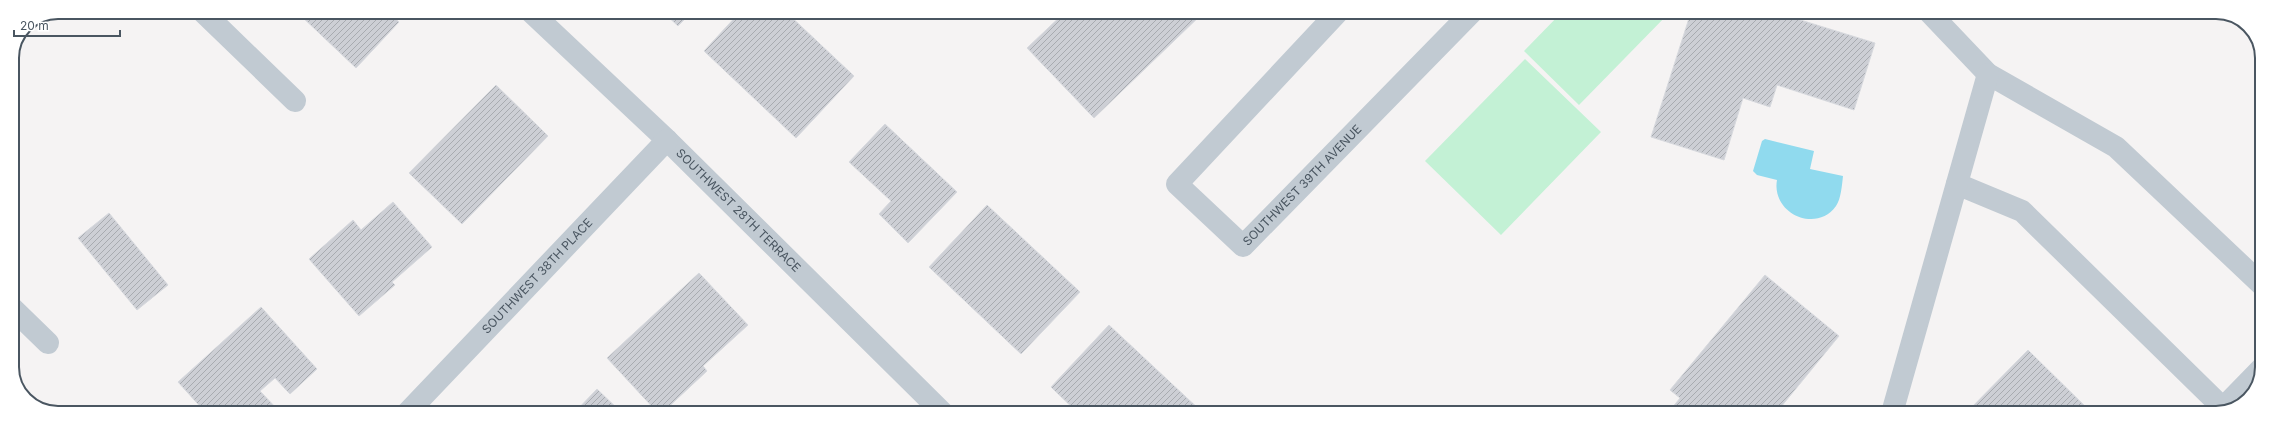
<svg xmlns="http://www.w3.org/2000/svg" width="2274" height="425" viewBox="0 0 2274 425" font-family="Inter,sans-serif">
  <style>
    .grass { fill: #c3f1d5 }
    .water { fill: #90daee }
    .building { fill: url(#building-hatch); stroke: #d7d9de }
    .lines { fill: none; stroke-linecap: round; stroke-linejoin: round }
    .minor { stroke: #c1cad2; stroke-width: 22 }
    .labels { text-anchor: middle; stroke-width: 3; stroke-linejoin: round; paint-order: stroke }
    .street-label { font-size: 12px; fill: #4a5661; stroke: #fff }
    .rim { fill: none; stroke: #4a5661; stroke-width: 2 }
  </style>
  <defs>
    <pattern id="building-hatch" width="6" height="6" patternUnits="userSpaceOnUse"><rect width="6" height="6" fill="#cdcfd5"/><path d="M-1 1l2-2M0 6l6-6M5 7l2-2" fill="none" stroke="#a8abb0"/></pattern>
  </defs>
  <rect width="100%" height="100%" fill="#f5f3f3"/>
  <path class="grass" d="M1562 12H1670L1579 105 1524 51Z
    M1525 59 1601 132 1501 235 1425 161Z"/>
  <path class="water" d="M1765 139 1814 151 1810 169 1843 176C1842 185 1841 199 1836 206 1816 234 1771 213 1777 180L1757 175 1753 171 1762 141Z"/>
  <path class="building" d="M301 12H388L399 22 356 68 299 14Z
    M663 12H692L678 26Z
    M740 12H786L854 76 796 138 704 51Z
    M1065 12H1204L1094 118 1027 48Z
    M1691 12H1796L1794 18 1875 43 1854 110 1777 85 1770 107 1743 98 1724 160 1651 137Z
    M496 85 548 136 462 224 409 173Z
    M885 124 957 192 908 243 879 214 891 201 849 162Z
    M393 202 432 247 392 282 395 285 359 316 309 259 353 220 361 230Z
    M987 205 1080 292 1021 354 929 267Z
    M109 213 168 285 137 310 78 238Z
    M699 273 748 325 703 366 707 371 662 413H658L607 358Z
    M1765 275 1839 336 1776 413H1668L1680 398 1670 390Z
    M261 307 317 369 290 394 275 378 260 391 277 409 273 413H206L178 382Z
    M1109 325 1202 412 1078 413 1051 387Z
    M2028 350 2092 413H1966Z
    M597 389 622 413H574Z"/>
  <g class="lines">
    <g class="minor">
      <path d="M203 12 295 101"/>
      <path id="s1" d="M531 12 667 140 943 413"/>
      <path id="s2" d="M1338 12 1177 184 1243 246 1472 12"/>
      <path d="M1929 12 1988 74 2116 147 2262 285"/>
      <path d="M1957 184 2022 211 2223 408 2262 368"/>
      <path d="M12 308 48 343"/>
      <path id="s3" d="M407 413 667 140"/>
      <path d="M1892 413 1988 74"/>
    </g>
  </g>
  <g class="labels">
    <g class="street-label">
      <text dy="4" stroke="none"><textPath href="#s2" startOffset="411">SOUTHWEST 39TH AVENUE</textPath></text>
      <text dy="4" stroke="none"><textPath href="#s1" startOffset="287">SOUTHWEST 28TH TERRACE</textPath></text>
      <text dy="4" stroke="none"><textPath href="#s3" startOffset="189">SOUTHWEST 38TH PLACE</textPath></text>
    </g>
  </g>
  <path d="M0 0H2274V425H0ZM58 19H2216A39 39 0 0 1 2255 58V367A39 39 0 0 1 2216 406H58A39 39 0 0 1 19 367V58A39 39 0 0 1 58 19Z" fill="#fff" fill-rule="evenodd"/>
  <path class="rim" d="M58 19H2216A39 39 0 0 1 2255 58V367A39 39 0 0 1 2216 406H58A39 39 0 0 1 19 367V58A39 39 0 0 1 58 19Z"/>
  <path d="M14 30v6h106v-6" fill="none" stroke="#4a5661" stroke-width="2"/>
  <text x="20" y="30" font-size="12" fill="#4a5661" stroke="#ffffff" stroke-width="3" paint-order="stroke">20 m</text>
</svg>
